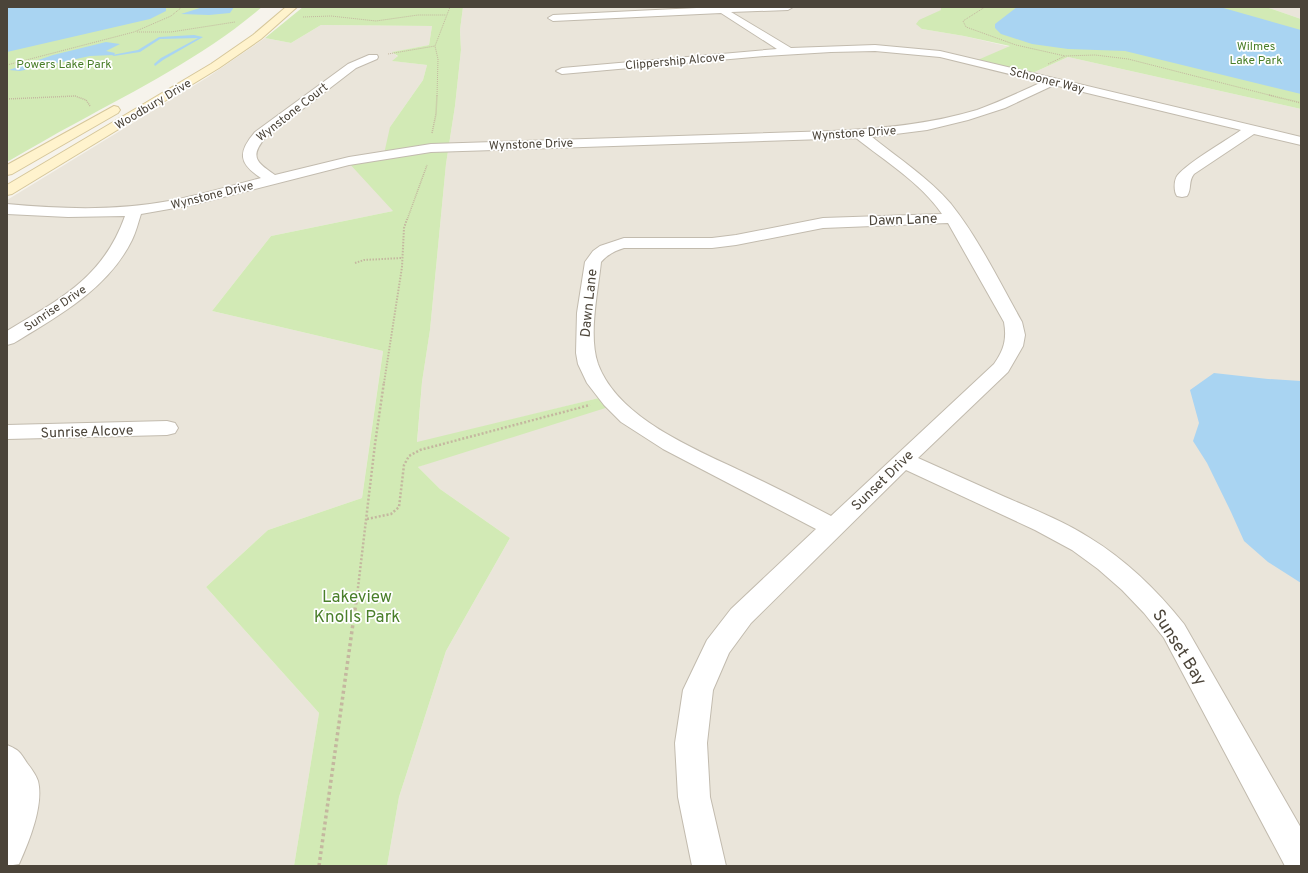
<svg xmlns="http://www.w3.org/2000/svg" width="1308" height="873" viewBox="0 0 1308 873" font-family="Overpass,sans-serif">
  <style>
    .residential { fill: #eae5da }
    .green { fill: #d2eab5 }
    .water { fill: #a9d4f2 }
    .lines { fill: none; stroke-linecap: round; stroke-linejoin: round }
    .stream { fill: #a9d4f2; fill-rule: evenodd }
    .minor-casing { stroke: #c2bbae; stroke-width: 2 }
    .secondary-casing { stroke: #d6c79b; stroke-width: 2 }
    .path-far4 { stroke: #c4b79f; stroke-width: 1; stroke-dasharray: 1 1; stroke-linecap: butt }
    .path-far3 { stroke: #c4b79f; stroke-width: 1.5; stroke-dasharray: 1 1; stroke-linecap: butt }
    .path-far2 { stroke: #c4b79f; stroke-width: 2; stroke-dasharray: 1.5 1.5; stroke-linecap: butt }
    .path-far1 { stroke: #c4b79f; stroke-width: 2.5; stroke-dasharray: 2 2; stroke-linecap: butt }
    .path { stroke: #c4b79f; stroke-width: 3.5; stroke-dasharray: 3 3; stroke-linecap: butt }
    .minor { fill: #fff; fill-rule: evenodd }
    .secondary { fill: #fff3cd; fill-rule: evenodd }
    .labels { text-anchor: middle; stroke-width: 3.5; stroke-linejoin: round; paint-order: stroke }
    .far-park-label { font-size: 12px; fill: #4a7f2a; stroke: #fff }
    .far-street-label { font-size: 12px; fill: #4b4439; stroke: #fff }
    .street-label { font-size: 14px; fill: #4b4439; stroke: #fff }
    .near-park-label { font-size: 17px; fill: #4a7f2a; stroke: #fff }
    .near-street-label { font-size: 17px; fill: #4b4439; stroke: #fff }
  </style>
  <rect width="100%" height="100%" fill="#f6f3ec"/>
  <path class="residential" d="M463 7H941L942 10 932 15 922 29 964 36 1011 47 974 62 1028 75 1068 57 1301 109V866H387L399 797 446 651 510 538 440 489 418 467 607 396 417 443 422 382 430 330 446 164 455 106 461 50 460 30Z
    M1266 7H1301V19Z
    M321 25 432 26 429 45 393 52 398 57 393 61 427 65 423 80 390 127 393 211 271 236 212 311 383 351 362 498 268 530 206 587 319 713 294 866H7V200L208 77 265 38 291 43Z"/>
  <path class="green" d="M7 7H262C206 55 140 88 76 123 53 135 30 149 7 162Z
    M303 7H463L460 30 461 50 455 106 446 164 430 330 422 382 417 442 607 396 615 405 418 467 440 489 510 538 446 651 399 797 387 866H294L319 713 206 587 268 530 362 498 383 351 212 311 271 236 393 211 347 161 384 154 390 127 423 80 427 65 392 61 398 56 392 52 429 45 432 26 321 25 291 43 265 38Z
    M941 7H1266L1301 19V109L1068 57 1028 75 973 62 1010 46 964 36 922 29 916 24 919 20 941 10Z"/>
  <path class="water" d="M7 7H166V11L150 19 7 52Z
    M203 7H234L230 13 209 15 181 14Z
    M1017 7H1220L1301 30V94L1125 51 1068 49 1032 44 1001 34 995 28V24Z
    M106 42 120 44 106 51 115 53 114 55 90 56 20 71 9 70 53 55Z
    M1214 373 1268 379 1301 381V583L1268 562 1244 541 1231 512 1207 463 1193 441 1199 423 1190 390Z"/>
  <g class="lines">
    <path class="stream" d="M194 35 203 37 163 60 155 66 154 64 161 58 198 38 160 39 140 52 114 56 112 55 138 50 159 37Z"/>
    <defs>
      <path id="minor" d="M717 7H793L788 10 731 12 791 48 875 45 940 51 1301 137V145L1254 134 1194 174C1188 181 1192 189 1187 196L1182 197 1177 196C1174 192 1174 183 1176 178 1180 167 1229 139 1241 130L1054 85 1005 108 968 120 927 130 872 137C898 158 929 178 951 204 979 239 1000 283 1022 322L1025 335 1023 346 1008 372 918 458C947 471 976 484 1005 497 1033 509 1063 521 1090 538 1126 560 1157 590 1184 624L1301 828V866H1285L1164 638 1144 613 1122 590 1098 569 1072 550 1035 530 906 470 751 623 729 653 713 690 707 743 710 797 726 866H692L678 797 675 743 683 690 707 640 731 609 816 529 663 449 621 422 604 405 587 383 578 364 576 353 577 313 585 262 593 251 600 246 624 238H712L736 235 823 218 942 214C921 183 885 161 856 138L431 152 349 165 192 205 141 214C138 223 136 232 132 240 108 289 58 316 14 343L7 345V331C60 299 103 278 125 216L68 217 7 214V204C61 209 115 211 169 201 200 195 230 186 261 178 238 163 238 152 255 132L348 64 369 55H377L378 57 377 59 356 68 265 138C249 157 257 163 275 175L349 157 431 144 832 131C881 129 930 124 977 110 999 102 1020 92 1042 82L940 57 875 51 831 52 765 56 562 74 556 71 562 68 777 49 721 13 553 21 548 18 553 15ZM948 223 1004 322C1007 339 1004 350 994 364L831 516C801 500 771 485 741 471 693 448 618 418 598 364 588 335 598 292 601 262 608 254 615 251 624 248H712L736 245 823 228Z
        M167 421 175 423 178 428 175 433 167 435 7 439V425Z
        M7 745C19 750 20 752 27 763 31 768 36 775 38 781 44 805 29 842 19 864L7 866Z"/>
      <path id="secondary" d="M286 7H297L261 39 219 68 12 194 7 195V185L211 64 253 35Z
        M114 106 118 107 120 110 118 113 12 174 7 175V165Z"/>
    </defs>
    <use href="#minor" class="minor-casing"/>
    <use href="#secondary" class="secondary-casing"/>
    <path class="path-far4" d="M985 7 963 21 966 27 1016 45 1065 56
      M303 17 331 16 376 21 418 15H446
      M137 32H171L235 22
      M388 54 435 46
      M1048 64 1065 56 1095 55 1128 59 1273 96
      M7 65 134 32 171 16 182 7
      M437 96 438 59 435 46 450 7"/>
    <path class="path-far3" d="M1269 95 1301 103
      M7 99 75 96 86 100 90 106
      M432 133 436 114 437 95
      M407 220 427 165"/>
    <path class="path-far2" d="M355 263 364 260 401 258
      M384 383 402 267 404 228 407 219"/>
    <path class="path-far1" d="M367 519 391 514 399 507 404 465 409 456 420 450 590 405
      M357 596 375 444 384 382"/>
    <path class="path" d="M319 866 357 595"/>
    <use href="#minor" class="minor"/>
    <use href="#secondary" class="secondary"/>
  </g>
  <g class="labels">
    <g class="far-park-label">
      <text x="1256" y="50">Wilmes<tspan x="1256" dy="14">Lake Park</tspan></text>
      <text x="64" y="68">Powers Lake Park</text>
    </g>
    <g class="far-street-label">
      <text transform="translate(675 61) rotate(-5)" y="4">Clippership Alcove</text>
      <text transform="translate(1047 80) rotate(14)" y="4">Schooner Way</text>
      <text transform="translate(153 104) rotate(-31)" y="4">Woodbury Drive</text>
      <text transform="translate(292 112) rotate(-38)" y="4">Wynstone Court</text>
      <text transform="translate(854 133) rotate(-4)" y="4">Wynstone Drive</text>
      <text transform="translate(531 144) rotate(-2)" y="4">Wynstone Drive</text>
      <text transform="translate(212 195) rotate(-14)" y="4">Wynstone Drive</text>
      <text transform="translate(55 308) rotate(-34)" y="4">Sunrise Drive</text>
    </g>
    <g class="street-label">
      <text transform="translate(903 219) rotate(-2)" y="5">Dawn Lane</text>
      <text transform="translate(588 303) rotate(-84)" y="5">Dawn Lane</text>
      <text transform="translate(87 431) rotate(-2)" y="5">Sunrise Alcove</text>
      <text transform="translate(882 480) rotate(-44)" y="5">Sunset Drive</text>
    </g>
    <g class="near-park-label">
      <text x="357" y="602">Lakeview<tspan x="357" dy="20">Knolls Park</tspan></text>
    </g>
    <g class="near-street-label">
      <text transform="translate(1180 647) rotate(58)" y="6">Sunset Bay</text>
    </g>
  </g>
  <rect width="1308" height="873" fill="none" stroke="#4b4439" stroke-width="16"/>
</svg>
